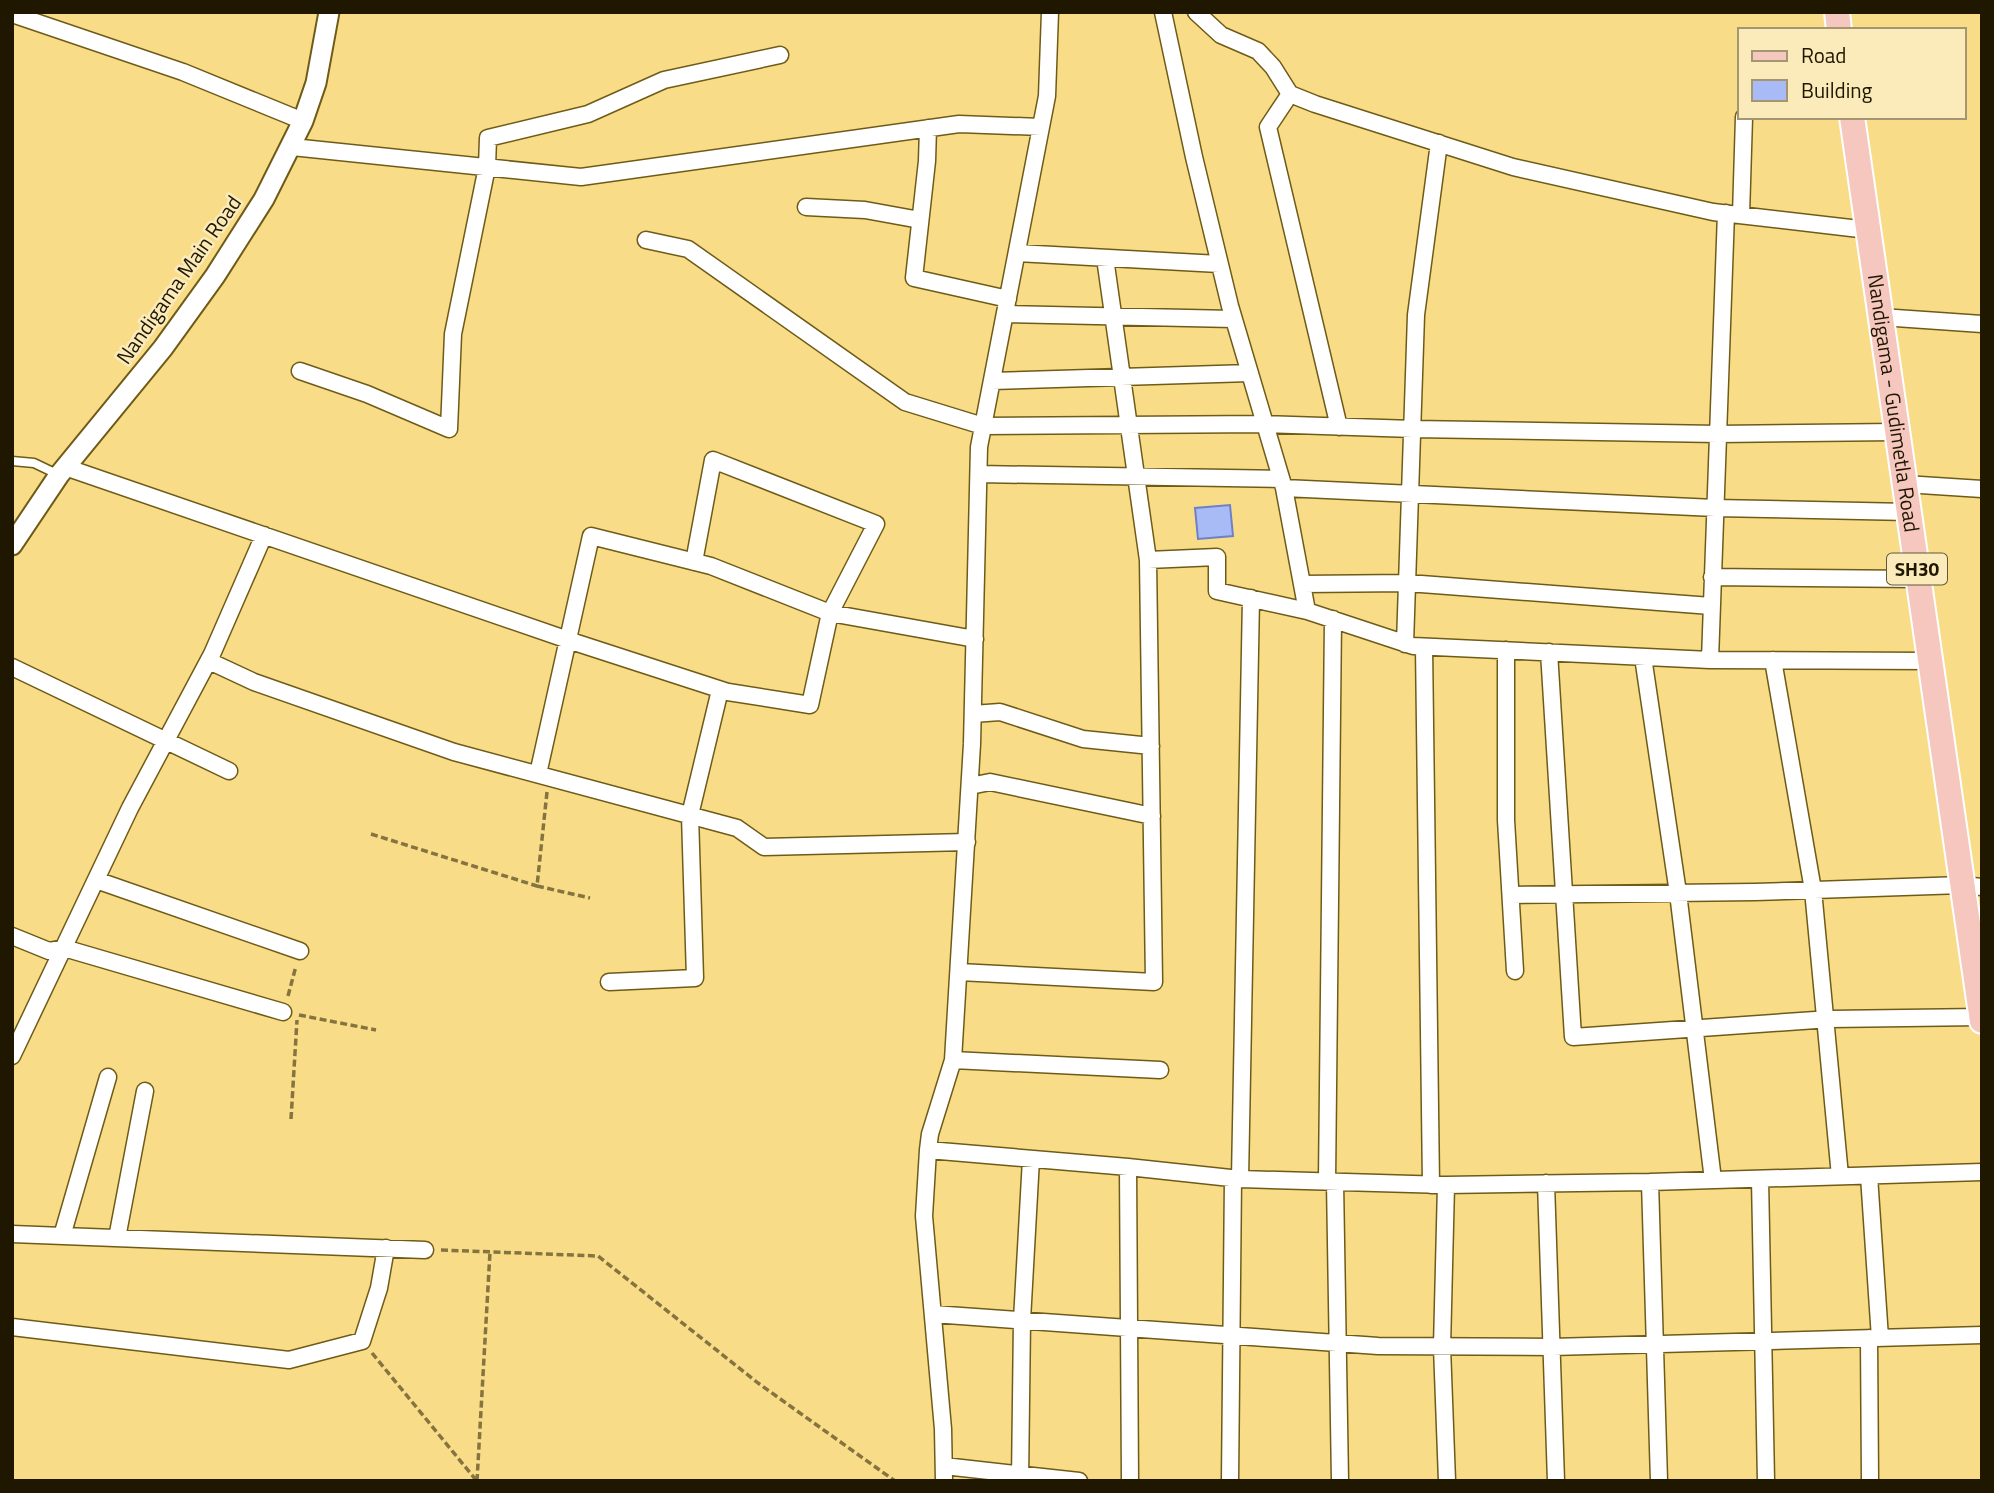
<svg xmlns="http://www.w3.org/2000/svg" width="1994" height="1493" viewBox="0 0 1994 1493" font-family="'Titillium Web',sans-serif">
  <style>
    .building { fill: #a9bbf7; stroke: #6e81c7; stroke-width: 2 }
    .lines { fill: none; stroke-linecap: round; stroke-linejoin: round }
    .service-casing { stroke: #6f5b18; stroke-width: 11 }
    .minor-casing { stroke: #6f5b18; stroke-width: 19 }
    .tertiary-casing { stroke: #6f5b18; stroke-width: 23 }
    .primary-casing { stroke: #fff; stroke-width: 28 }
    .path { stroke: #867440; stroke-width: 3.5; stroke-dasharray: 7 3.5; stroke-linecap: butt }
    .service { stroke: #fff; stroke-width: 8 }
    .minor { stroke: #fff; stroke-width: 16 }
    .tertiary { stroke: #fff; stroke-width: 19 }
    .primary { stroke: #f5c7be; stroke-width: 24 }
    .labels { text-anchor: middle; stroke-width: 5; stroke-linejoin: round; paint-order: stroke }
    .shield { fill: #fbebba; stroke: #615738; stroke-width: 2 }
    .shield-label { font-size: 19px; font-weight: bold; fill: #1f1700 }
    .street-label { font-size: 21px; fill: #1f1700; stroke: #fbebba }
  </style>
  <rect width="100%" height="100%" fill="#f8dc87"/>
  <path class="building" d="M1230 505 1233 536 1198 539 1195 508Z"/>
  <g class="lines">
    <defs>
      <path id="service" d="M12 461 34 463 59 475"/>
      <path id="minor" d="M1163 12 1194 157 1230 306 1284 488 1307 611 1413 646 1710 660 1930 661
        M1196 12 1221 35 1258 51 1273 67 1290 94 1315 104 1513 167 1713 212 1868 230
        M12 14 183 72 303 121
        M1290 94 1268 127 1339 427
        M928 128 927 161 914 278 1008 299
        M292 147 581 177 959 124 1041 127
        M806 207 865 210 920 220
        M1741 215 1744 117
        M646 240 688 249 905 402 983 426 1265 424 1413 429 1718 434 1897 432
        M1017 253 1219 264
        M1005 314 1233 319
        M1881 317 1982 324
        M300 371 367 394 449 429 453 334 487 167 488 138 588 114 664 80 780 55
        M992 381 1250 373
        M65 467 574 642 728 692 810 705 830 613 975 639
        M979 474 1281 479
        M1905 484 1982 489
        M1284 488 1715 508 1908 512
        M264 535 209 661 254 682 454 752 737 828 764 847 967 842
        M1148 560 1217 557V591L1307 611
        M1712 577 1918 579
        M1302 584 1408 583 1711 606
        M1405 644 1416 315 1439 143
        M1424 647 1431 1185
        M1506 650V820L1515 971
        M1549 652 1573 1037 1830 1019 1981 1017
        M1643 657 1678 893 1713 1180
        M1710 660 1726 213
        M1773 660 1813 890 1840 1176
        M12 667 229 771
        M973 714 1000 712 1083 739 1151 746
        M538 774 591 536 711 566 830 613 876 524 713 460 694 562
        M970 786 990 782 1152 816
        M96 880 300 951
        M1511 895 1755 892 1962 885 1982 887
        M12 936 49 951 64 948 283 1012
        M959 972 1154 982 1148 560 1105 258
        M609 982 695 978 690 815 720 690
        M12 1056 130 808 212 654
        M953 1060 1160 1070
        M928 1150 1128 1167 1240 1179 1446 1185 1650 1182 1982 1172
        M1128 1167 1130 1481
        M1869 1176 1880 1338
        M1240 1179 1251 598
        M1760 1179 1766 1481
        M1327 1181 1333 619
        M1335 1182 1340 1481
        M1650 1182 1659 1481
        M1546 1183 1556 1481
        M1446 1185 1442 1347 1447 1481
        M12 1234 425 1250
        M62 1236 108 1077
        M117 1238 145 1091
        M933 1314 1378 1346 1552 1347 1982 1335
        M12 1327 289 1360 362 1341 379 1288 386 1248
        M1869 1338 1870 1481
        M944 1466 1079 1481
        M944 1481 943 1429 924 1216 928 1150 930 1134 953 1060 972 744 979 447 1047 96 1050 12
        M1020 1481 1022 1320 1031 1159
        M1230 1481 1233 1178"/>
      <path id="tertiary" d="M12 545 59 475 163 348 215 276 264 199 303 121 316 83 329 12"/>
      <g id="primary">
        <path d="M1837 12 1839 30"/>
        <path id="s1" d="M1852 117 1982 1021"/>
      </g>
    </defs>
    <use href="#service" class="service-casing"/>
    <use href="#minor" class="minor-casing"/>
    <use href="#tertiary" class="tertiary-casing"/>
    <use href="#primary" class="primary-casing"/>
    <path class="path" d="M547 792 537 886 590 898
      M371 834 537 886
      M288 996 296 966
      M299 1015 376 1030
      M291 1119 297 1020
      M441 1250 598 1256 758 1383 895 1481
      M372 1353 476 1480
      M477 1481 490 1252"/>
    <use href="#service" class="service"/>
    <use href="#minor" class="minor"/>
    <use href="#tertiary" class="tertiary"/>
    <use href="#primary" class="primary"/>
  </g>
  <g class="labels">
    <rect class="shield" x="1887" y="553.5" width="60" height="31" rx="5"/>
    <g class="shield-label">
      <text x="1917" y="576">SH30</text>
    </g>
    <g class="street-label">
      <text transform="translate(179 280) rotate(-55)" y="7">Nandigama Main Road</text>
      <text dy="7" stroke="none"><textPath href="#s1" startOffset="289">Nandigama - Gudimetla Road</textPath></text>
    </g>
  </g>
  <rect width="1994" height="1493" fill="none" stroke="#1f1700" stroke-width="28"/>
  <rect x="1738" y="28" width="228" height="91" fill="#fbebba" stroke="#a39670" stroke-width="2"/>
  <rect x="1752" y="51" width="35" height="10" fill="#f5c7be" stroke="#a39670" stroke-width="2"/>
  <text x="1801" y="63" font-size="21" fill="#1f1700">Road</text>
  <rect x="1752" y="80" width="35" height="21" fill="#a9bbf7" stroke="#a39670" stroke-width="2"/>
  <text x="1801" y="98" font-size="21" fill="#1f1700">Building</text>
</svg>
